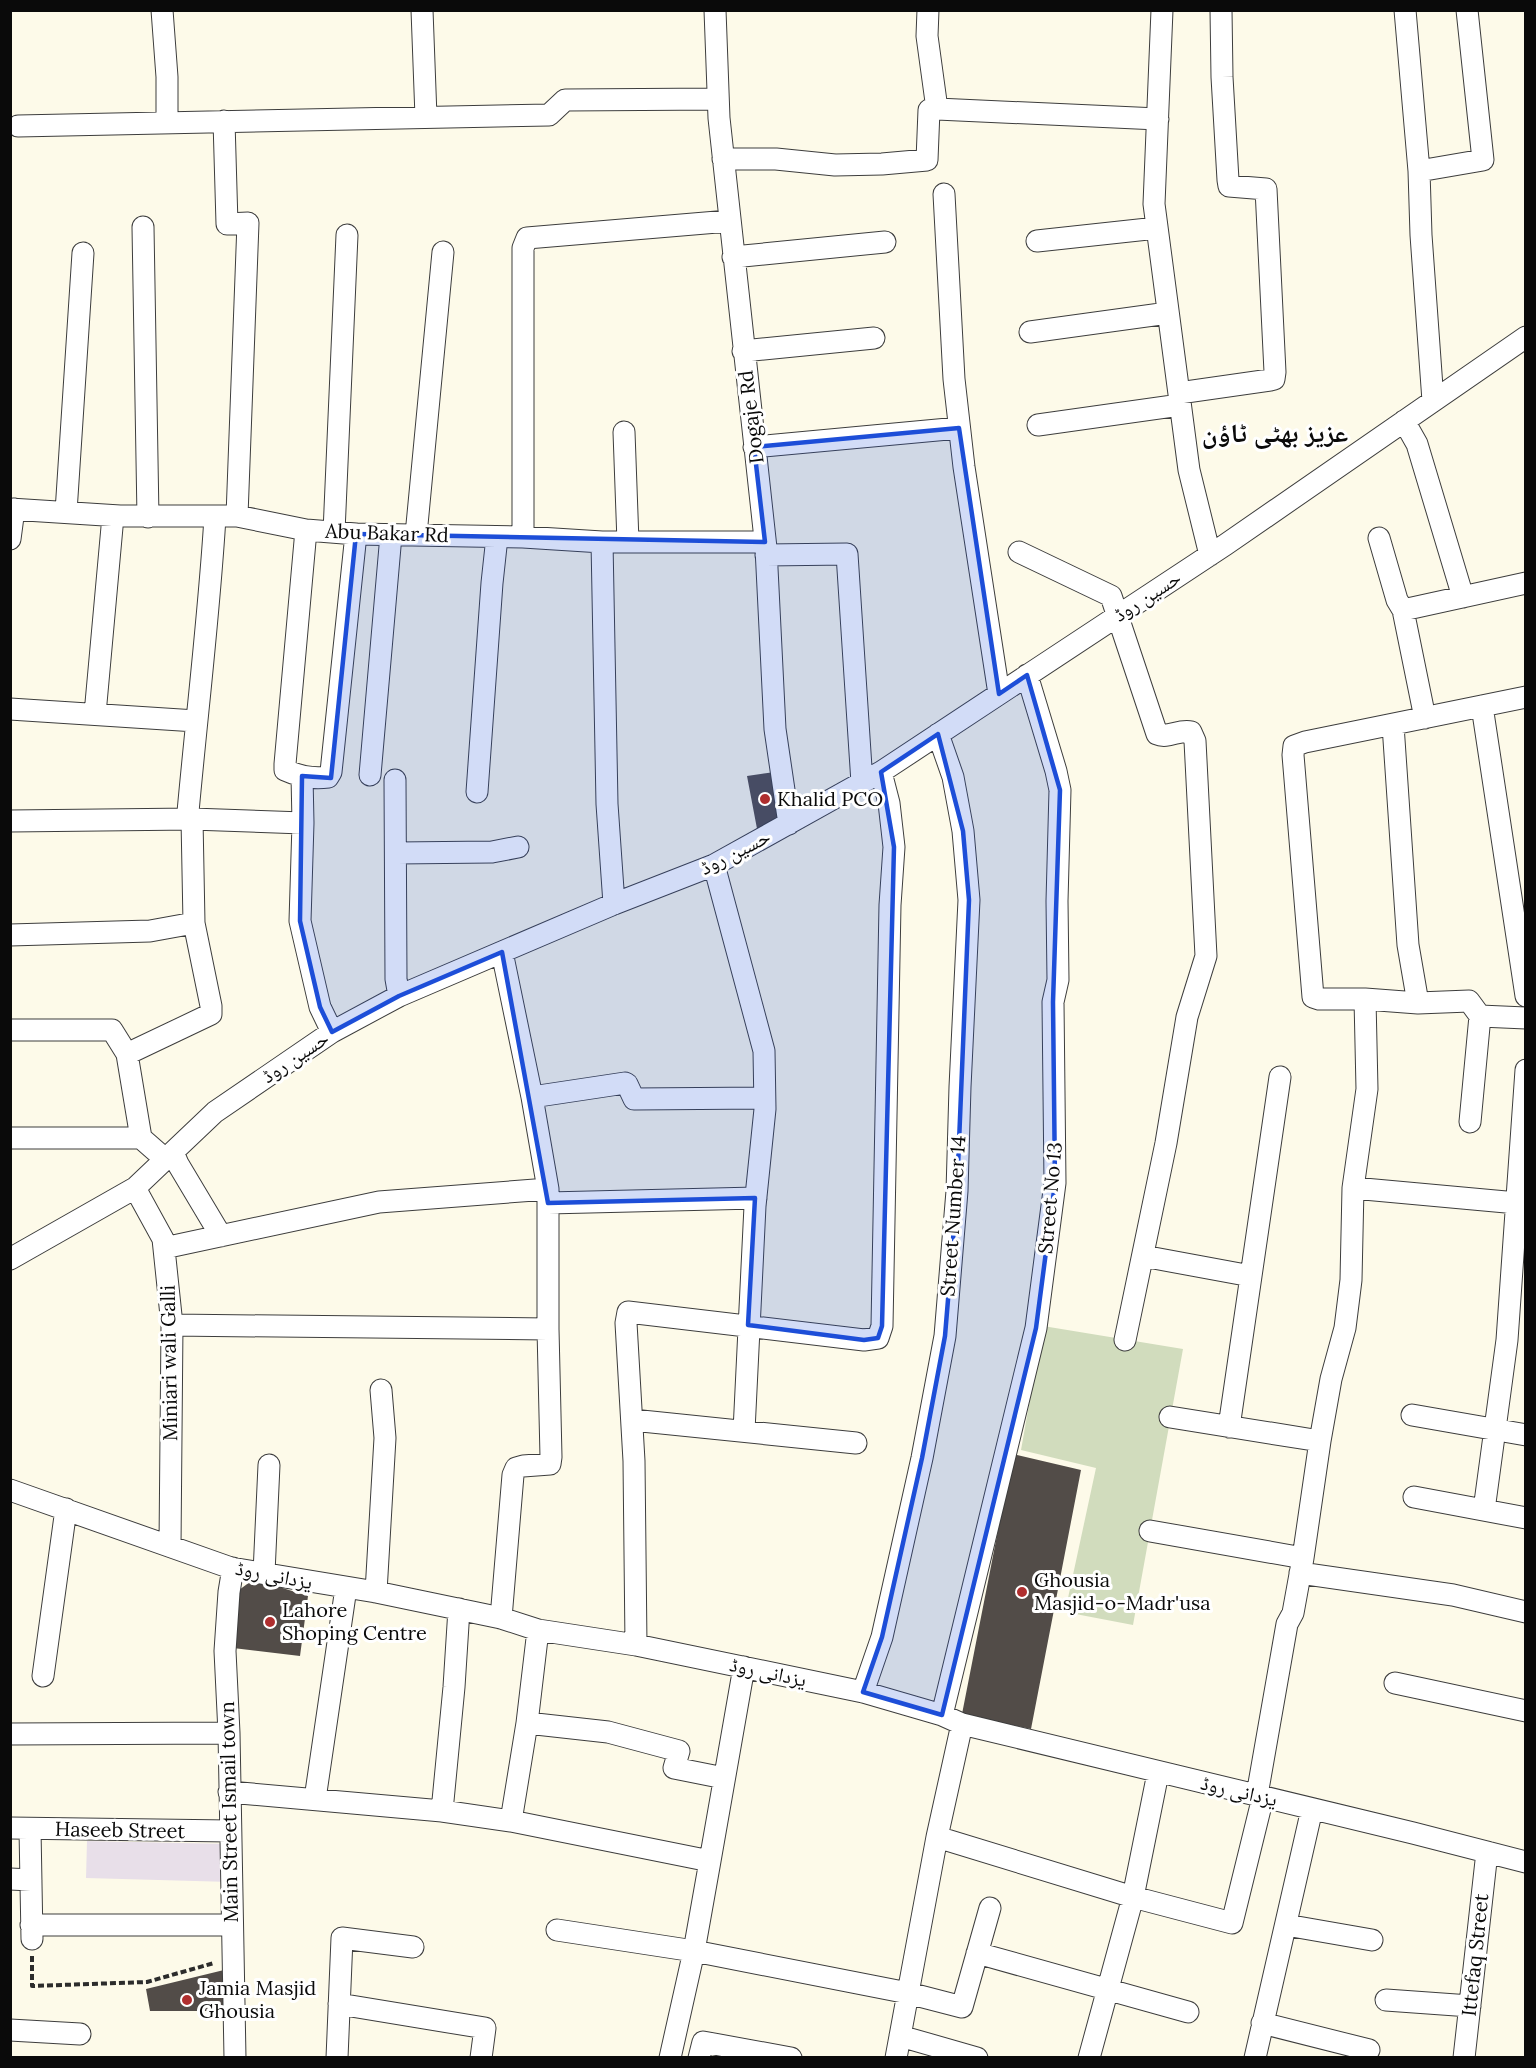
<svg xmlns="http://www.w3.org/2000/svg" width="1536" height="2068" viewBox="0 0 1536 2068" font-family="Lora,'Noto Naskh Arabic',serif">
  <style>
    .industrial { fill: #e8dfe9 }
    .cemetery { fill: #d1dcbd }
    .building { fill: #524c48 }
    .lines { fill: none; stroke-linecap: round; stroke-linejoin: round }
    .minor-casing { stroke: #3d3d3d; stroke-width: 23 }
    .path { stroke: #2c2c2c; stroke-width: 4; stroke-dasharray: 6 3; stroke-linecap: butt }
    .minor { stroke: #fff; stroke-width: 21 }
    .marked { fill: #1d4ed8; fill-opacity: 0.2; stroke: #1d4ed8; stroke-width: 4.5; stroke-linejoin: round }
    .poi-dot { fill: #af2e2e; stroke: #fff; stroke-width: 2 }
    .labels { text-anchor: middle; stroke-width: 6; stroke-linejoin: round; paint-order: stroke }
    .street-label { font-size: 20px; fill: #0a0a0a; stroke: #fff }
    .poi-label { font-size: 20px; fill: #0a0a0a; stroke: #fff; text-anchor: start }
    .district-label { font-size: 26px; font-weight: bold; fill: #0a0a0a; stroke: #fff }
  </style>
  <rect width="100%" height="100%" fill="#fdfae9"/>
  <path class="industrial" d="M87 1841 230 1844 231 1882 86 1878Z"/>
  <path class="cemetery" d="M1043 1326 1183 1349 1133 1625 1065 1612 1096 1468 1021 1450Z"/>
  <path class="building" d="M775 772 784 822 758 834 747 776Z
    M1013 1454 1081 1470 1031 1729 962 1714Z
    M254 1579 308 1596 300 1656 233 1648 239 1590Z
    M224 1970 226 2011H150L146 1989Z"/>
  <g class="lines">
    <defs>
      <path id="minor" d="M162 10 167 77V122
        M422 10 426 117
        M715 10 719 118 766 548 775 729 789 824
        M928 10 927 36 937 109
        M1162 10 1154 204 1189 470 1210 555
        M1405 10 1419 171 1421 235 1433 401
        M224 121 227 224 248 223 237 516
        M18 126 549 115 565 100 718 99
        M723 159H776L835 165 882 164 927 160 929 110 937 109 1158 119
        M1419 171 1483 160 1467 10
        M944 194 954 379 964 467 999 694
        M143 227 148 517
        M1037 241 1157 228
        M733 257 885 242
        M1030 332 1168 313
        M743 351 874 338
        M1179 393 1270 380 1274 379 1275 372 1266 189 1229 186 1228 180 1222 77 1221 10
        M1404 421 1417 444 1463 597
        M1038 425 1180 405
        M624 432 628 542
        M754 447 959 428
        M10 509 120 516H237L306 530 356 534 523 537 602 542H765
        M66 512 83 253
        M306 530 285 764V770C298 776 314 779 328 777L331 772 356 534
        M334 532 347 235
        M416 535 443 252
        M523 537V248L527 238 729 221
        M1379 538 1397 600 1403 610
        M10 539 14 509
        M602 542 607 804 614 904
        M1019 552 1111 596 1157 734C1168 739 1179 729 1191 732L1195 741 1206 956 1187 1017 1166 1143 1125 1340
        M766 555 847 554 862 783
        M1482 706 1526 996
        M10 709 196 721
        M95 714 113 516
        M1425 718 1403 610 1526 583
        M1393 725 1408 945 1418 1003
        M370 775 391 535
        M302 776 303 823 300 921 320 1007 332 1032
        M395 780 396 979 399 996
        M477 792 492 583 497 537
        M10 821 192 819 303 823
        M397 853 492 852 518 847
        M714 865 764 1051 765 1109 755 1206 744 1431
        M10 935 150 931 194 923 192 819 188 812C197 713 209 616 215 517
        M1365 999H1319L1313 997 1293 755 1294 746 1305 742 1526 697
        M10 1030H112L127 1054 141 1138
        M127 1054 211 1014V1006L194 923
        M532 1097 625 1083 627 1084 634 1099 764 1098
        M1470 1122 1480 1016
        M10 1138H141L165 1159
        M173 1152 178 1164 221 1236
        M135 1188 163 1239 172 1325 170 1546
        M1353 1188 1517 1203
        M548 1203 756 1198
        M164 1248 379 1202 548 1189
        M1143 1256 1251 1276
        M10 1259 135 1188 215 1112 332 1032 399 996 614 904 714 865 881 772 1225 545 1526 337
        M172 1325 548 1329
        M1412 1415 1526 1435
        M1170 1417 1320 1441 1303 1558
        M632 1420 856 1443
        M1229 1427 1280 1077
        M1320 1441 1331 1379 1345 1328 1351 1280 1353 1188 1367 1089 1365 999 1418 1003 1469 1001 1480 1016 1526 1018
        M10 1490 231 1568 376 1592 501 1618 538 1630 636 1645 863 1692 942 1715 962 1724 1413 1833 1526 1862
        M1414 1497 1526 1518
        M1484 1510 1507 1340 1526 1070
        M1150 1531 1303 1558 1293 1613 1287 1624 1257 1795
        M233 1568 229 1592 225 1651 229 1733 235 2058
        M264 1573 269 1465
        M1300 1573 1453 1595 1526 1612
        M376 1592 385 1438 381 1390
        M501 1618 513 1475 516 1468 523 1466 550 1464 551 1457 548 1329V1189L532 1097 502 952
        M636 1645 634 1461 626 1323 628 1312 864 1340 878 1338 882 1326 890 905 894 847 889 803 881 772
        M43 1676 66 1509
        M1395 1683 1526 1711
        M863 1692 882 1637 922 1458 945 1336 957 1191 960 1087 969 900 963 831 953 777 938 734
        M942 1715 1036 1328 1055 1183 1053 1002 1058 980 1057 901 1060 790 1056 771 1027 675
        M527 1723 608 1732 679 1751 674 1768 724 1778
        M962 1724 937 1837 908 1993 962 2007 990 1908
        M10 1734 229 1733
        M229 1792 442 1811 511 1821 527 1723 538 1630
        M315 1799 346 1588
        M442 1811 454 1687 459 1609
        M511 1821 710 1861 744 1667
        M10 1828 230 1831
        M30 1829 32 1939
        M937 1837 1133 1897 1232 1923 1263 1797
        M10 1879 31 1880
        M31 1925H231
        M1286 1925 1372 1940
        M557 1930 694 1951 908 1993 896 2058
        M977 1953 1188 2012
        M1386 2000 1470 2006
        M339 2004 485 2028 481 2058
        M1262 2023 1369 2050
        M10 2030 80 2034
        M900 2036 977 2058
        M337 2058 342 1938 413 1947
        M670 2058 694 1951 710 1861
        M699 2058 703 2042 791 2058
        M1089 2058 1133 1897 1158 1773
        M1255 2058 1312 1809
        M1464 2058 1487 1852"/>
    </defs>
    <use href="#minor" class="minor-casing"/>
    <path class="path" d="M32 1956V1986L147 1982 214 1963"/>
    <use href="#minor" class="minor"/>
  </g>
  <path class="marked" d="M959 428 999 694 1027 675 1060 790 1053 1002 1055 1183 1036 1328 942 1715 863 1692 882 1637 922 1458 945 1336 957 1191 969 900 963 831 938 734 881 772 894 847 882 1326 878 1338 864 1340 748 1325 755 1198 548 1203 502 952 399 996 332 1032 320 1007 300 921 302 776 331 778 356 534 765 542 754 447Z"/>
  <g class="poi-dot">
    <circle cx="765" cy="799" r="6"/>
    <circle cx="1022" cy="1592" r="6"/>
    <circle cx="270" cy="1622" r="6"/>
    <circle cx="187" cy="2000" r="6"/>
  </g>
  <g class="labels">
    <g class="street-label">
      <text transform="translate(751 417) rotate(-97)" y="7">Dogaje Rd</text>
      <text transform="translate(387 533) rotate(2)" y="7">Abu Bakar Rd</text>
      <text transform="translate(1147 596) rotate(-33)" y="7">حسین روڈ</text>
      <text transform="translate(735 852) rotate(-27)" y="7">حسین روڈ</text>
      <text transform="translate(295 1057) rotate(-34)" y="7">حسین روڈ</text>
      <text transform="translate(1050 1198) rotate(-85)" y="7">Street No 13</text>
      <text transform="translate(953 1216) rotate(-86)" y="7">Street Number 14</text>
      <text transform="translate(169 1363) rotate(-91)" y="7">Miniari wali Galli</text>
      <text transform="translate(274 1575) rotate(11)" y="7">یزدانی روڈ</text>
      <text transform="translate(768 1672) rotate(12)" y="7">یزدانی روڈ</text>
      <text transform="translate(1239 1791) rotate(13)" y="7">یزدانی روڈ</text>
      <text transform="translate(229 1812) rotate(-91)" y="7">Main Street Ismail town</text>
      <text transform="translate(120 1830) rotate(1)" y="7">Haseeb Street</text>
      <text transform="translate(1475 1955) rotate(-84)" y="7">Ittefaq Street</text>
    </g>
    <g class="poi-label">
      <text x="777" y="806">Khalid PCO</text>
      <text x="1034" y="1587">Ghousia<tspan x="1034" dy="23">Masjid-o-Madr'usa</tspan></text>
      <text x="282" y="1617">Lahore<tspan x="282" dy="23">Shoping Centre</tspan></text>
      <text x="199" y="1995">Jamia Masjid<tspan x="199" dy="23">Ghousia</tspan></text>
    </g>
    <g class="district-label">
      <text x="1275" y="442">عزیز بھٹی ٹاؤن</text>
    </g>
  </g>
  <rect width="1536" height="2068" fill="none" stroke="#0a0a0a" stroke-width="24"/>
</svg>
